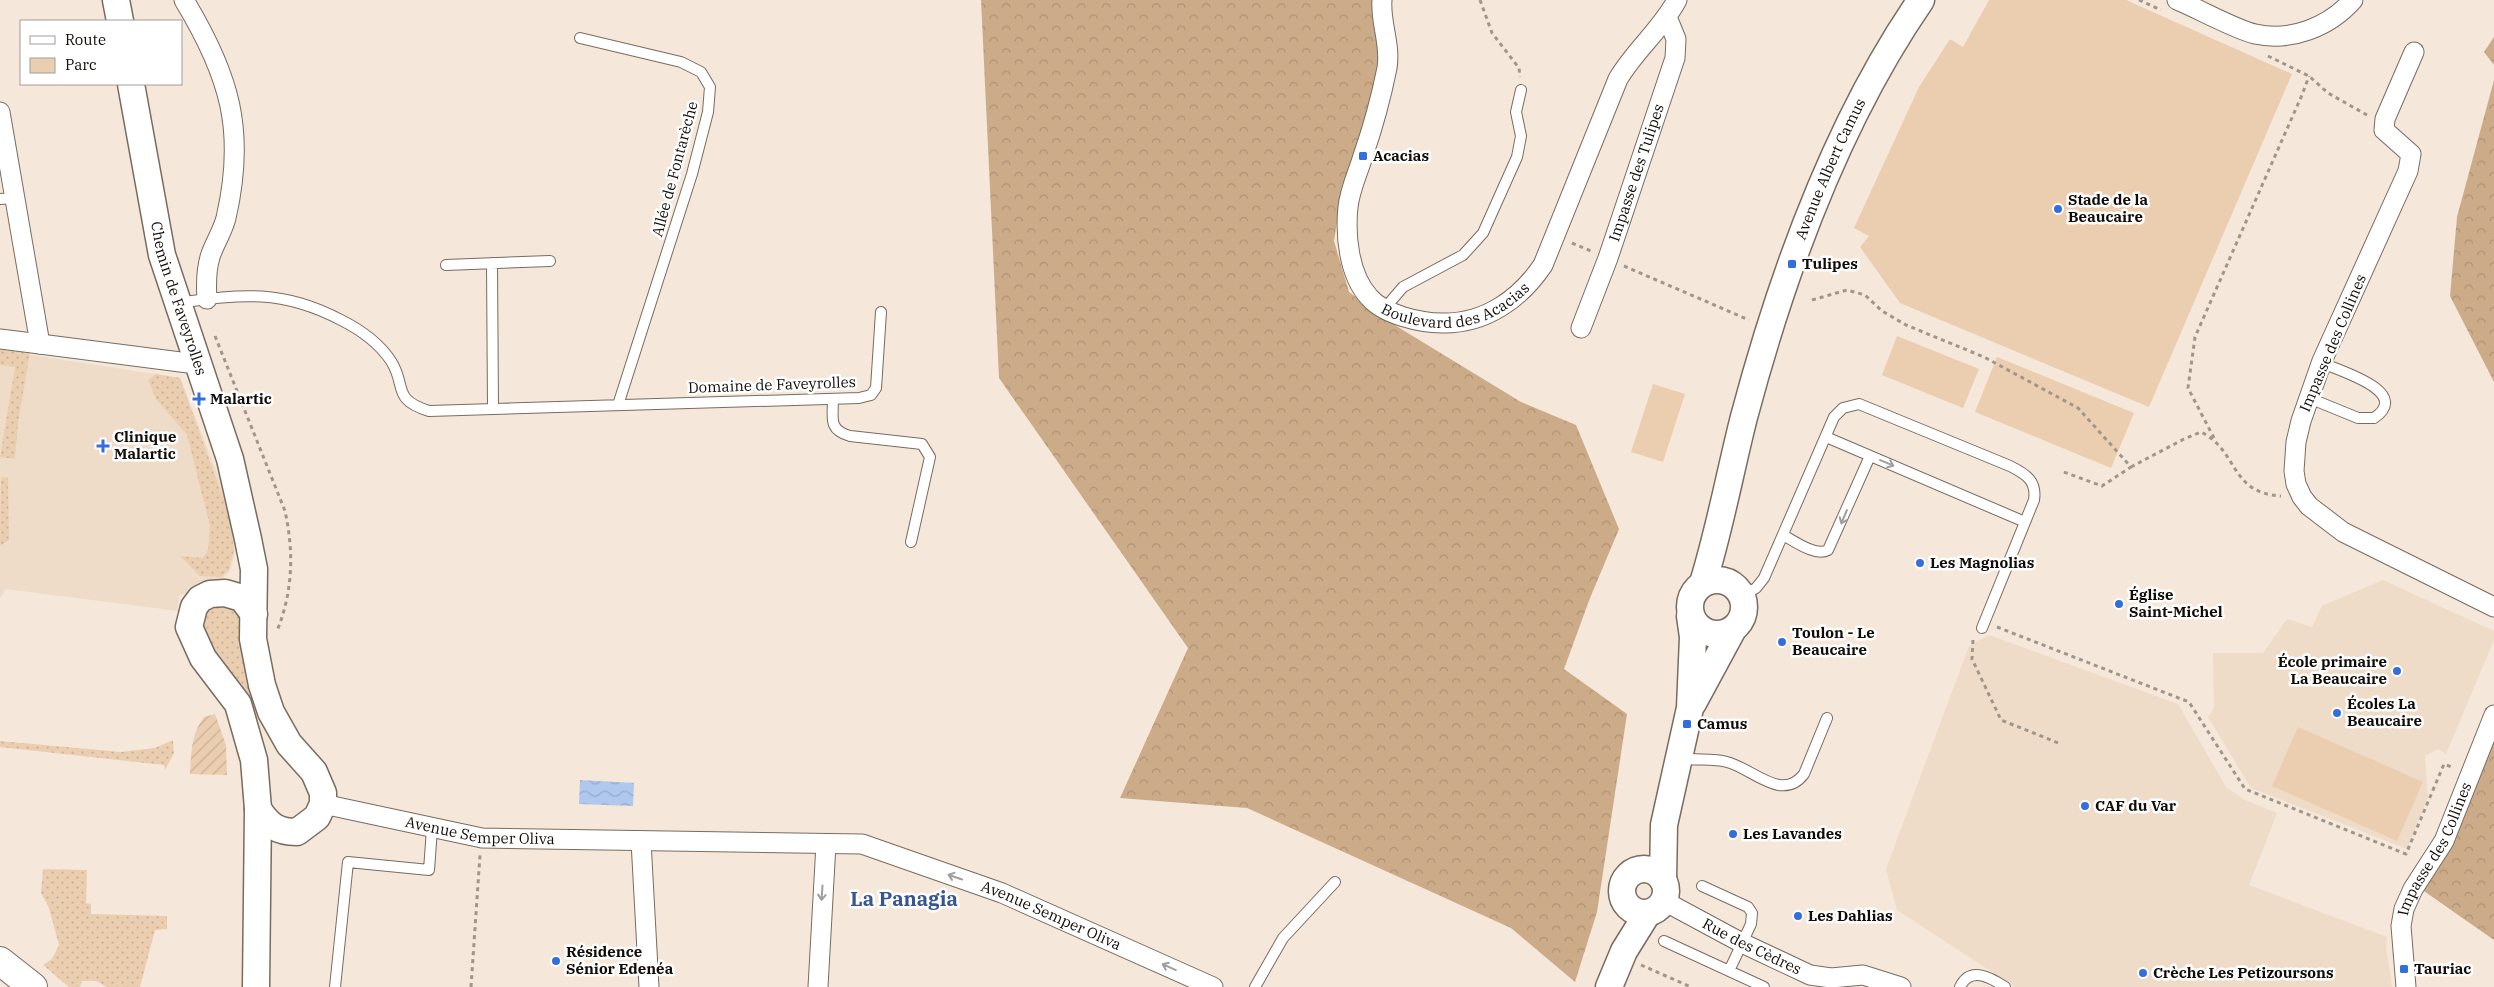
<svg xmlns="http://www.w3.org/2000/svg" width="2494" height="987" viewBox="0 0 2494 987" font-family="'IBM Plex Serif',serif">
  <style>
    .built { fill: #eedcc8 }
    .grass { fill: url(#grass-dots) }
    .forest { fill: url(#forest-crowns) }
    .park { fill: #ebceb0 }
    .garden { fill: url(#garden-furrows) }
    .water { fill: url(#water-waves) }
    .lines { fill: none; stroke-linecap: round; stroke-linejoin: round }
    .lane-casing { stroke: #786c60; stroke-width: 12 }
    .street-casing { stroke: #786c60; stroke-width: 21 }
    .secondary-casing { stroke: #786c60; stroke-width: 29 }
    .primary-casing { stroke: #786c60; stroke-width: 30 }
    .path { stroke: #a1968c; stroke-width: 3; stroke-dasharray: 4 4; stroke-linecap: butt }
    .lane { stroke: #fff; stroke-width: 10 }
    .street { stroke: #fff; stroke-width: 19 }
    .secondary { stroke: #fff; stroke-width: 26 }
    .primary { stroke: #fff; stroke-width: 28 }
    .oneway { stroke: #a09e9c }
    .poi-dot { fill: #326edc; stroke: #fff; stroke-width: 2 }
    .labels { text-anchor: middle; stroke-width: 5; stroke-linejoin: round; paint-order: stroke }
    .poi-label { font-size: 15px; font-weight: bold; fill: #110c08; stroke: #fff; text-anchor: start }
    .street-label { font-size: 15px; fill: #110c08; stroke: #fff }
    .district-label { font-size: 20px; font-weight: bold; fill: #37568f; stroke: #fff }
  </style>
  <defs>
    <pattern id="grass-dots" width="8" height="8" patternUnits="userSpaceOnUse" patternTransform="scale(1.25)"><rect width="8" height="8" fill="#ebceb0"/><path d="M2 2h.1M6 6h.1" fill="none" stroke="#c8b096" stroke-width="1.8" stroke-linecap="round"/></pattern>
    <pattern id="forest-crowns" width="20" height="18" patternUnits="userSpaceOnUse" patternTransform="scale(1.25)"><rect width="20" height="18" fill="#ccab89"/><path d="M2 6a3 3 0 1 1 6 0M12 15a3 3 0 1 1 6 0" fill="none" stroke="#ae9275"/></pattern>
    <pattern id="garden-furrows" width="10" height="10" patternUnits="userSpaceOnUse" patternTransform="scale(1.25)"><rect width="10" height="10" fill="#ebceb0"/><path d="M-1 1l2-2M0 10L10 0M9 11l2-2" fill="none" stroke="#c8b096"/></pattern>
    <pattern id="water-waves" width="16" height="10" patternUnits="userSpaceOnUse" patternTransform="scale(1.25)"><rect width="16" height="10" fill="#b0c7ee"/><path d="M0 5q4-4 8 0t8 0" fill="none" stroke="#96aacb"/></pattern>
  </defs>
  <rect width="100%" height="100%" fill="#f5e7d9"/>
  <path class="built" d="M0 350 180 378 233 514 236 550 230 571 222 579 179 596 178 611 6 589 0 598Z
    M2383 580 2494 631V640L2446 754 2438 749 2425 756 2428 797 2407 849 2251 788 2208 717 2214 708 2213 653H2263L2287 619 2312 627 2322 606Z
    M1989 635 2178 704 2226 787 2243 799 2277 813 2249 885 2387 937 2386 947 2392 987H2015L1897 910 1886 869 1969 646Z"/>
  <path class="grass" d="M0 348 30 352 18 423 15 459 0 457 15 367 0 365Z
    M156 374 180 378 229 514 234 550 229 570 221 577 200 576 180 556 203 558 208 550 210 526 187 435 156 399 148 380Z
    M1 477 8 478 9 540 0 546Z
    M219 603 239 609 264 707 249 714 207 650 201 617Z
    M173 740 174 753 165 770 164 765 0 747V741L121 752 155 748Z
    M43 869 87 870 86 903 91 904V914L167 916V929L155 930 140 987H107L96 981H82L80 987H69L43 965 52 959 59 945 49 908 41 893Z"/>
  <path class="forest" d="M981 0H1373L1387 76 1342 190 1334 241 1349 292 1393 324 1521 402 1576 425 1619 529 1590 598 1564 669 1627 714 1597 912 1575 982 1511 928 1247 808 1120 798 1188 648 999 378Z
    M2494 37V65L2484 52Z
    M2494 80V382L2450 296 2457 217Z
    M2494 722V940L2421 889Z"/>
  <path class="park" d="M1989 0H2126L2292 74 2149 407 1900 303 1860 247 1869 236 1854 228 1919 87 1950 39 1963 47Z
    M1897 336 1979 369 1963 408 1882 375Z
    M1997 357 2134 413 2111 468 1975 412Z
    M1653 384 1685 394 1663 462 1631 452Z
    M2298 727 2423 782 2397 841 2272 786Z"/>
  <path class="garden" d="M215 714 226 745 227 775 190 774C191 754 191 734 204 717Z"/>
  <path class="water" d="M580 780 634 783 633 806 579 804Z"/>
  <g class="lines">
    <defs>
      <path id="lane" d="M580 38 681 62 701 72 710 87 708 112 692 174 618 405
        M0 199 15 198
        M492 263 493 409
        M446 265 550 261
        M178 303C242 294 282 289 341 320 359 329 379 343 391 361 407 386 391 399 429 411L859 398 871 395 876 388 881 312
        M1385 308 1403 287 1463 255 1483 233 1517 157 1521 136 1516 112 1521 90
        M2309 398 2358 418H2374C2413 392 2338 370 2322 363
        M833 399C833 418 828 430 850 436L922 444 930 457 911 542
        M1826 437 2025 522
        M1783 535C1794 541 1816 557 1828 550L1870 456
        M1742 596 1756 588 1764 578 1834 417 1843 408 1859 404 2010 466C2026 474 2037 481 2034 500L1982 628
        M1680 758C1695 761 1712 758 1727 762 1752 768 1782 803 1804 774L1827 718
        M1702 886 1748 907 1752 913 1751 924 1729 971
        M1664 941 1764 987
        M335 987 348 862 429 870 432 829
        M1255 987 1283 938 1335 882
        M1960 987C1970 966 1990 977 2005 987"/>
      <g id="street">
        <path d="M184 0C230 76 246 131 226 218 222 233 214 244 210 257 206 271 206 285 207 299"/>
        <path id="s1" d="M1382 0C1380 23 1391 44 1387 68 1381 98 1373 127 1363 156 1358 173 1350 189 1348 207 1345 236 1349 275 1369 297 1384 315 1421 323 1442 323 1485 324 1520 299 1543 265L1618 79C1635 50 1661 30 1677 0"/>
        <path d="M2177 0C2199 9 2234 29 2255 34 2291 42 2329 27 2353 0"/>
        <path d="M2414 52 2385 119 2384 130 2411 154 2408 171 2322 361 2301 421 2296 442 2294 471 2296 484 2302 497 2309 506 2343 532 2494 607"/>
        <path d="M0 112 40 344 196 364"/>
        <path id="s2" d="M1581 328 1608 258 1675 58 1676 39 1667 17"/>
        <path d="M0 339 40 344"/>
        <path id="s3" d="M323 804 482 838 862 844 1002 893 1213 987"/>
        <path d="M641 841 649 987"/>
        <path id="s4" d="M1664 901 1742 943 1810 975 1831 978 1863 975 1901 987"/>
        <path d="M818 987 826 844"/>
        <path id="s5" d="M2406 987 2401 926 2404 909 2413 889 2444 841 2494 715"/>
      </g>
      <g id="secondary">
        <path d="M116 0 120 21"/>
        <path id="s6" d="M131 84 162 255 230 459 248 539 254 569 253 639 262 685 271 712 289 744 314 772 323 793V804L317 817 297 832C277 832 268 825 258 809"/>
        <circle cx="1717" cy="607" r="27"/>
        <path id="s7" d="M1703 583C1720 528 1730 472 1744 417 1782 274 1836 123 1921 0"/>
        <path d="M254 614 242 598 225 593 210 594 200 599 194 607 189 627 203 658 238 704 254 760 258 809 256 987"/>
        <path d="M1693 703 1733 629"/>
        <circle cx="1644" cy="891" r="22"/>
        <path d="M1663 880 1664 825 1690 708 1693 637 1690 616"/>
        <path d="M1609 987 1624 951 1647 914"/>
      </g>
      <path id="primary" d="M0 961 33 987"/>
    </defs>
    <use href="#lane" class="lane-casing"/>
    <use href="#street" class="street-casing"/>
    <use href="#secondary" class="secondary-casing"/>
    <use href="#primary" class="primary-casing"/>
    <path class="path" d="M1480 0 1492 33 1519 68 1520 77
      M2139 0 2161 10
      M2268 56 2309 76 2328 93 2367 115
      M1572 243 1591 251
      M1624 266 1749 320
      M1812 300 1847 290 1865 295 1882 311 1906 325 1984 357 2078 408 2131 467 2102 486 2061 471
      M215 336 285 511C294 552 293 591 277 631
      M2214 438 2188 388 2195 337 2302 95 2309 76
      M2131 467 2184 439 2201 432C2239 451 2229 493 2281 496
      M1997 627 2189 702 2245 789 2406 854 2444 764 2454 768
      M1973 640 1972 659 2001 720 2061 744
      M1641 965 1691 987
      M471 987 480 855"/>
    <use href="#lane" class="lane"/>
    <use href="#street" class="street"/>
    <use href="#secondary" class="secondary"/>
    <use href="#primary" class="primary"/>
  </g>
  <defs><path id="oneway-shaft" d="M-6 0H5M1.5-3L5.5 0L1.5 3" fill="none" stroke-width="1.6" stroke-linecap="round" stroke-linejoin="round" transform="scale(1.25)"/></defs>
  <g class="oneway">
    <use href="#oneway-shaft" transform="translate(1887 463) rotate(23)"/>
    <use href="#oneway-shaft" transform="translate(1844 517) rotate(113)"/>
    <use href="#oneway-shaft" transform="translate(955 877) rotate(-161)"/>
    <use href="#oneway-shaft" transform="translate(822 893) rotate(94)"/>
    <use href="#oneway-shaft" transform="translate(1169 967) rotate(-156)"/>
  </g>
  <g class="poi-dot">
    <rect x="1358" y="151" width="10" height="10" rx="2.5"/>
    <circle cx="2058" cy="209" r="5"/>
    <rect x="1787" y="259" width="10" height="10" rx="2.5"/>
    <path d="M196.5 391.5h5v5h5v5h-5v5h-5v-5h-5v-5h5z"/>
    <path d="M100.5 438.5h5v5h5v5h-5v5h-5v-5h-5v-5h5z"/>
    <circle cx="1920" cy="563" r="5"/>
    <circle cx="2119" cy="604" r="5"/>
    <circle cx="1782" cy="642" r="5"/>
    <circle cx="2397" cy="671" r="5"/>
    <circle cx="2337" cy="713" r="5"/>
    <rect x="1682" y="719" width="10" height="10" rx="2.5"/>
    <circle cx="2085" cy="806" r="5"/>
    <circle cx="1733" cy="834" r="5"/>
    <circle cx="1798" cy="916" r="5"/>
    <circle cx="556" cy="961" r="5"/>
    <rect x="2399" y="964" width="10" height="10" rx="2.5"/>
    <circle cx="2143" cy="973" r="5"/>
  </g>
  <g class="labels">
    <g class="poi-label">
      <text x="1373" y="161">Acacias</text>
      <text x="2068" y="205">Stade de la<tspan x="2068" dy="17">Beaucaire</tspan></text>
      <text x="1802" y="269">Tulipes</text>
      <text x="210" y="404">Malartic</text>
      <text x="114" y="442">Clinique<tspan x="114" dy="17">Malartic</tspan></text>
      <text x="1930" y="568">Les Magnolias</text>
      <text x="2129" y="600">Église<tspan x="2129" dy="17">Saint-Michel</tspan></text>
      <text x="1792" y="638">Toulon - Le<tspan x="1792" dy="17">Beaucaire</tspan></text>
      <text x="2387" y="667" text-anchor="end">École primaire<tspan x="2387" dy="17">La Beaucaire</tspan></text>
      <text x="2347" y="709">Écoles La<tspan x="2347" dy="17">Beaucaire</tspan></text>
      <text x="1697" y="729">Camus</text>
      <text x="2095" y="811">CAF du Var</text>
      <text x="1743" y="839">Les Lavandes</text>
      <text x="1808" y="921">Les Dahlias</text>
      <text x="566" y="957">Résidence<tspan x="566" dy="17">Sénior Edenéa</tspan></text>
      <text x="2414" y="974">Tauriac</text>
      <text x="2153" y="978">Crèche Les Petizoursons</text>
    </g>
    <g class="street-label">
      <text transform="translate(675 169) rotate(-75)" y="5">Allée de Fontarèche</text>
      <text dy="5" stroke="none"><textPath href="#s7" startOffset="434">Avenue Albert Camus</textPath></text>
      <text dy="5" stroke="none"><textPath href="#s2" startOffset="165">Impasse des Tulipes</textPath></text>
      <text dy="5" stroke="none"><textPath href="#s1" startOffset="404">Boulevard des Acacias</textPath></text>
      <text dy="5" stroke="none"><textPath href="#s6" startOffset="220">Chemin de Faveyrolles</textPath></text>
      <text transform="translate(2333 343) rotate(-67)" y="5">Impasse des Collines</text>
      <text transform="translate(772 385) rotate(-2)" y="5">Domaine de Faveyrolles</text>
      <text dy="5" stroke="none"><textPath href="#s3" startOffset="160">Avenue Semper Oliva</textPath></text>
      <text dy="5" stroke="none"><textPath href="#s5" startOffset="146">Impasse des Collines</textPath></text>
      <text dy="5" stroke="none"><textPath href="#s3" startOffset="745">Avenue Semper Oliva</textPath></text>
      <text dy="5" stroke="none"><textPath href="#s4" startOffset="99">Rue des Cèdres</textPath></text>
    </g>
    <g class="district-label">
      <text x="904" y="906">La Panagia</text>
    </g>
  </g>
  <rect x="20" y="20" width="162" height="65" fill="#ffffff" stroke="#a09e9c"/>
  <rect x="30" y="36" width="25" height="8" fill="#ffffff" stroke="#a09e9c"/>
  <text x="65" y="45" font-size="15" fill="#110c08">Route</text>
  <rect x="30" y="58" width="25" height="15" fill="#ebceb0" stroke="#a09e9c"/>
  <text x="65" y="70" font-size="15" fill="#110c08">Parc</text>
</svg>
